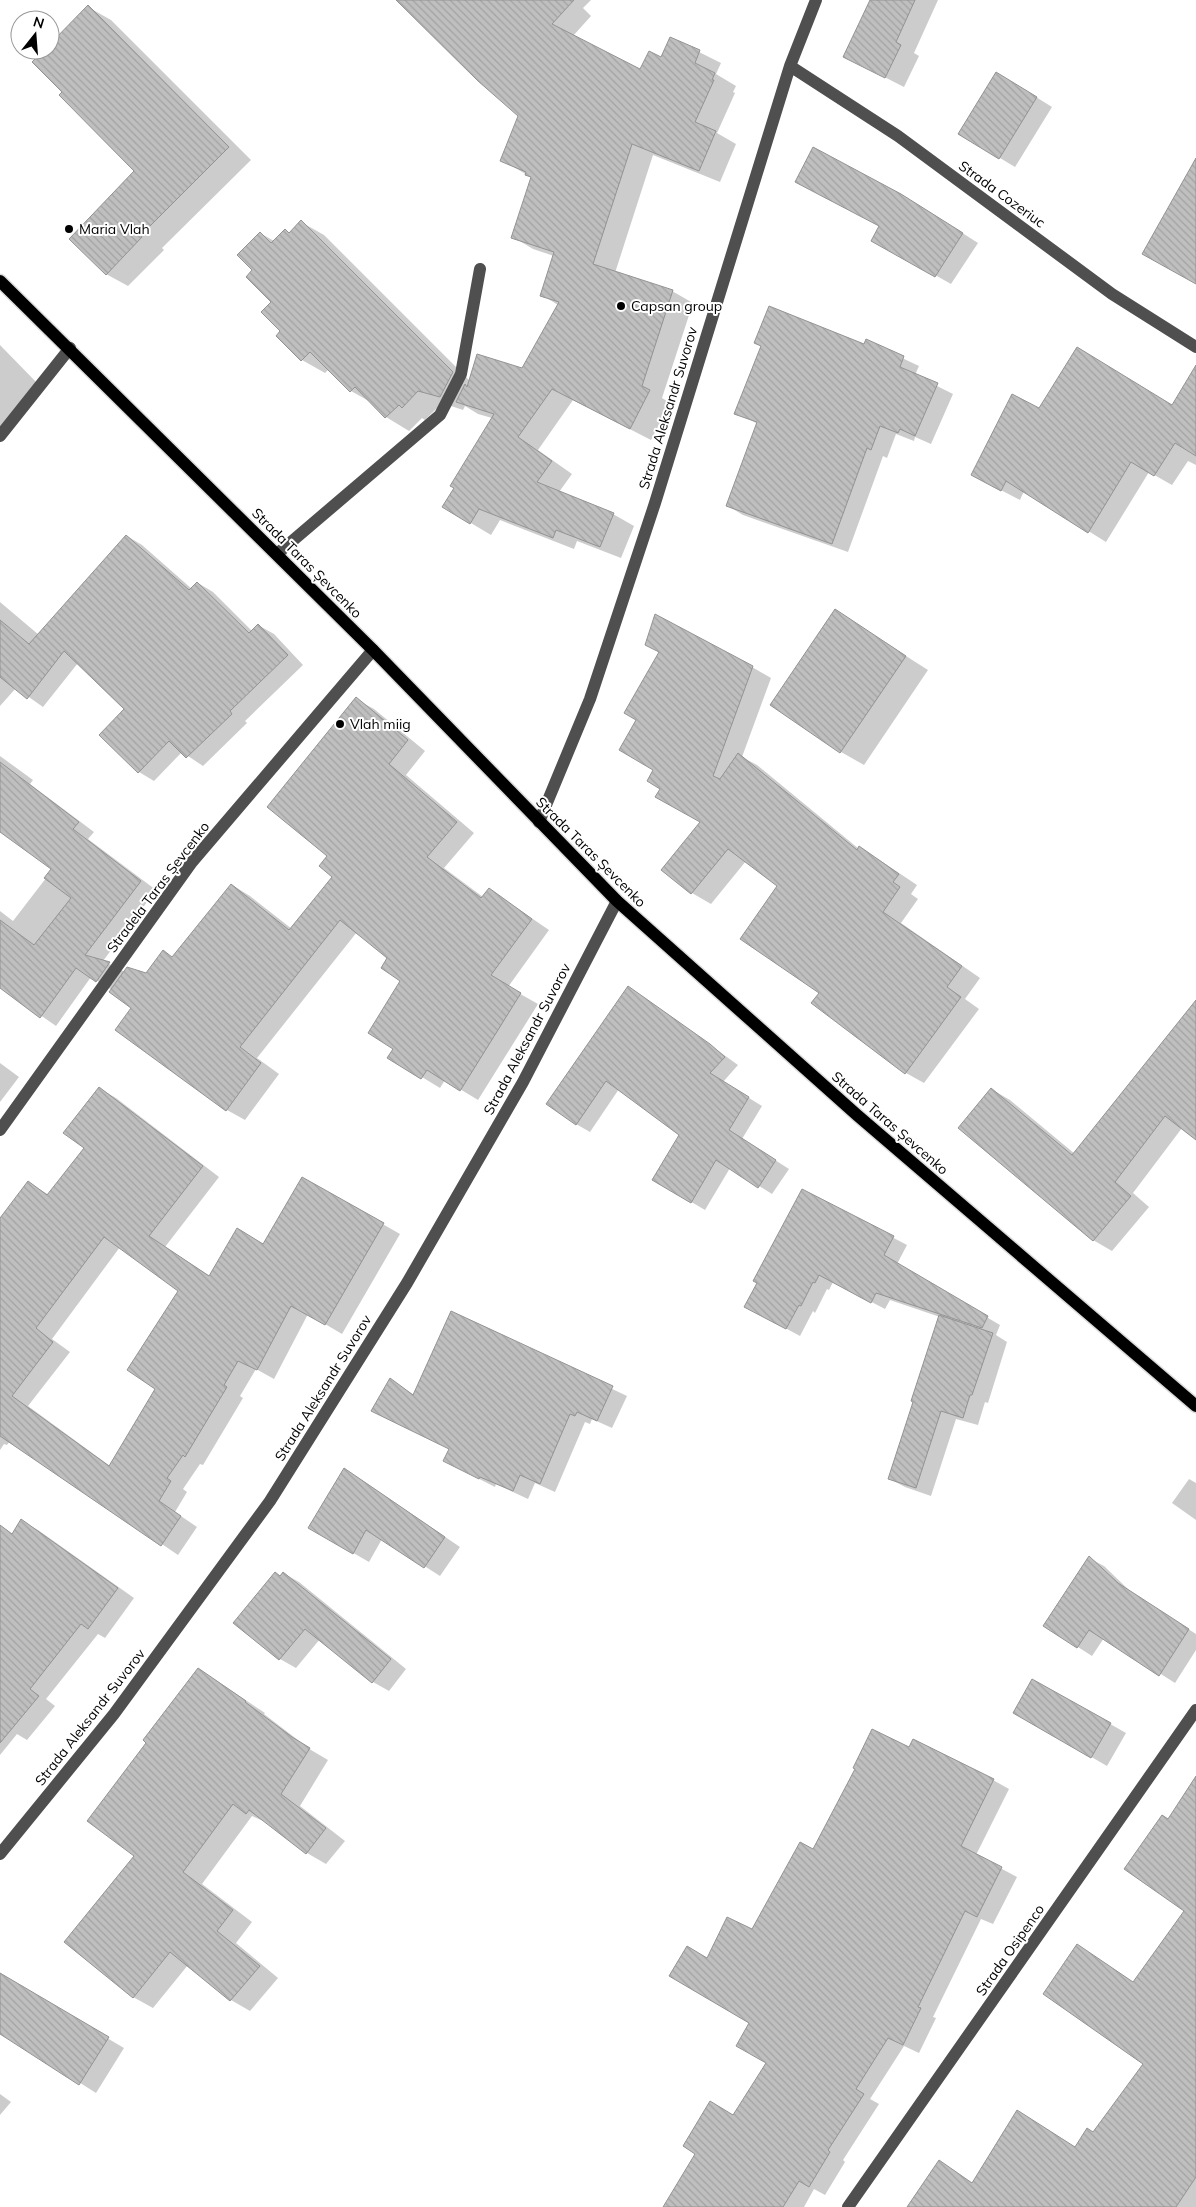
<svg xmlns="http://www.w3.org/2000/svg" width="1196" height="2207" viewBox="0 0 1196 2207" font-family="Mulish,sans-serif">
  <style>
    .shadow { fill: #0003; fill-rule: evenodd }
    .building { fill: url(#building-back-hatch); stroke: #939393; fill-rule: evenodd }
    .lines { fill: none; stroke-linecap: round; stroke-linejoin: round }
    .major-casing { stroke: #dbdbdb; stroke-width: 15 }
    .minor { stroke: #4f4f4f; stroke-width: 12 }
    .major { stroke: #000; stroke-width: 12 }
    .poi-dot { fill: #000; stroke: #fff; stroke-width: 2 }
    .labels { text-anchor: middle; stroke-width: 4; stroke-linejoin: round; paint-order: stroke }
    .street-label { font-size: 14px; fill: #000; stroke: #fff }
    .poi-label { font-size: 14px; fill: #000; stroke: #fff; text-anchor: start }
  </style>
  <defs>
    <pattern id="building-back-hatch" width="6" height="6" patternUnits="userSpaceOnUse" patternTransform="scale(1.25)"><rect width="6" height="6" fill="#bfbfbf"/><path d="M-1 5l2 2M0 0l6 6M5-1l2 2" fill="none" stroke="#a2a2a2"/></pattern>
  </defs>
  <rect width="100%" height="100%" fill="#fff"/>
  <path class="shadow" d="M398 0H591L583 8 591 16 573 36 641 70 662 58 671 38 721 63 716 74 736 86 733 92 735 93 717 133 736 144 720 182 653 155 615 273 672 291 693 303 662 398 670 403 651 440 573 400 538 450 572 474 559 492 613 514 634 526 621 558 577 541 574 549 500 520 491 535 444 507 492 418 478 414 465 406 463 410 442 403 425 420 422 418 409 431 386 417 374 404 351 391 329 369 325 373 302 360 282 331 273 302 254 270 260 233 274 241 285 230 290 233 301 222 324 235 470 381 523 369 558 305 542 295 554 256 533 249 513 237 532 178 502 160 520 116Z
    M871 0H938L914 53 919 56 904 87 845 57Z
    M88 7 111 20 251 160 162 248 164 250 128 286 106 274 136 171 64 92 45 50H50V45Z
    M1012 82 1052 107 1015 167 960 134Z
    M917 204 978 243 951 284 873 240Z
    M866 341 919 366 915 375 953 394 931 444 915 437 914 441 896 434 887 458 883 456 848 552 743 515 728 506 758 424 736 413 864 346Z
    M0 345 39 385 0 428Z
    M1196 388V465L1188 461 1172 485 1149 472 1106 542 1024 491 1020 500 972 475 1039 410 1172 406Z
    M127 536 142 545 192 589 198 583 213 592 252 631 258 625 274 634 303 665 245 721 247 723 203 766 182 752 154 781 139 772 125 709 78 663 43 707 16 688 0 706V602L39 635Z
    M835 611 928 670 864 765 841 752Z
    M752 667 771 678 742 757 757 765 859 849 878 859 917 885 911 894 918 899 901 923 980 978 965 999 979 1009 924 1083 906 1073 821 993 779 885 746 861 711 904 692 893 663 870 701 822 656 796Z
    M356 699 374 709 425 751 406 775 474 833 444 868 483 897 489 889 549 930 508 987 538 1004 478 1100 445 1080 440 1088 389 1057 394 1049 402 981 389 958 357 932 257 1058 279 1074 245 1120 227 1110 117 1029 132 1008 112 990 91 977 56 1026 0 987V911L13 921 53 869 0 812V756L33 780 30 784 94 832 88 839 156 890 103 961 125 972 146 975 163 952 173 958 232 885 250 896 292 929 334 877 328 856Z
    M642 996 738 1065 723 1082 762 1106 742 1139 789 1169 772 1194 730 1168 705 1210 654 1180 681 1135 619 1089 590 1132 576 1124Z
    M1196 1041V1139L1182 1128 1133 1193 1149 1207 1112 1251 1093 1240 991 1089 1010 1100 1075 1154Z
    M0 1063 19 1077 0 1102Z
    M99 1088 116 1098 219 1177 165 1247 210 1276 264 1245 302 1178 400 1234 342 1334 308 1314 274 1379 256 1369 240 1396 243 1398 203 1465 200 1464 183 1489 187 1492 175 1512 197 1527 178 1555 10 1441 7 1445 4 1444 0 1450V1220L28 1182 49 1195 85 1148ZM120 1247 180 1290 157 1388 110 1466 28 1406 70 1352 52 1339Z
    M802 1190 907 1245 897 1264 1000 1325 996 1335 1007 1342 988 1403 985 1402 978 1425 956 1419 931 1496 905 1487 890 1479 940 1317 890 1300 885 1309 833 1282 829 1290 827 1289 815 1313 813 1311 800 1336 759 1314Z
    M452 1313 627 1396 612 1428 592 1419 590 1424 585 1422 555 1492 535 1483 528 1499 496 1484 495 1487 444 1461 450 1449 391 1380 414 1395Z
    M360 1479 460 1547 440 1576 382 1539 369 1562 310 1528Z
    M1189 1479 1196 1483V1520L1172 1503Z
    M21 1521 38 1530 134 1598 105 1638 98 1634 46 1699 55 1706 27 1740 17 1734 0 1755V1529L13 1535Z
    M1089 1558 1104 1566 1132 1593 1196 1634V1650L1175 1683 1104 1638 1092 1656 1045 1626Z
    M283 1573 299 1582 406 1669 389 1691 373 1682 320 1639 296 1668 280 1659 235 1623Z
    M199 1669 265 1713 264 1714 311 1750 328 1760 300 1806 345 1841 326 1864 307 1853 268 1823 252 1816 202 1884 252 1922 236 1943 278 1978 250 2011 231 2000 188 1965 153 2008 133 1997 135 1856 148 1743Z
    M1033 1680 1126 1733 1107 1766 1014 1712Z
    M910 1748 993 1780 1009 1789 976 1855 1017 1877 993 1924 981 1919 933 2017 936 2018 919 2053 904 2046 870 2099 879 2104 843 2160 845 2162 825 2195 814 2189 804 2207H664L734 2116 767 2062 751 2023 708 1960 752 1931 814 1850Z
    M1196 1776V2207H909L939 2162 974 2184 1076 2148 1094 2134 1145 2064 1078 1946 1134 1983 1185 1911 1168 1820Z
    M0 1975 124 2048 96 2093 0 2032Z
    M0 2094 11 2102 0 2115Z"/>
  <path class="building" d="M396 0H574L552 24 640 69 649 51 661 57 670 37 700 50 695 63 715 73 712 80H714L695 122 716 131 699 171 632 144 593 264 673 290 642 386 650 390 630 429 552 389 518 437 552 461 537 482 614 513 600 547 556 530 553 538 479 509 470 524 442 507 454 488 450 486 494 414 456 402 465 384 467 387 477 354 522 368 559 302 540 296 554 252 511 238 531 177 525 175 526 172 500 161 518 116 478 81Z
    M870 0H915L896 42 901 45 885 78 843 57Z
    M88 5 229 147 141 235 142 237 106 275 69 239 134 171 59 95 62 92 32 62 44 50H50V44Z
    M996 72 1037 97 999 159 958 134Z
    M813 147 901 194 963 233 935 277 871 241 879 226 795 182Z
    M1196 158V284L1142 254Z
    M301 220 453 372 440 397 418 391 402 408 399 405 385 418 355 387 350 392 310 352 301 361 276 336 280 331 261 312 271 302 246 277 252 270 237 255 260 232 271 243 285 229 289 233Z
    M769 306 864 344 866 339 904 356 900 367 938 383 915 436 900 429 898 433 880 426 871 450 867 448 832 544 726 506 757 422 734 414 761 346 754 343Z
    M1077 347 1172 405 1196 365V456L1175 443 1154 476 1131 462 1088 533 1006 481 1001 491 971 475 1012 394 1039 408Z
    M126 535 189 590 197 582 249 633 258 624 288 655 230 711 232 714 186 758 169 741 138 773 99 735 124 709 64 651 27 699 0 677V620L29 644Z
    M835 609 906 656 840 753 770 705Z
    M655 614 753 666 713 776 720 779 738 753 857 850 859 846 899 874 893 882 900 887 883 912 962 966 947 987 961 997 905 1074 811 1003 819 993 740 939 777 886 728 849 691 894 661 870 700 822 655 797 660 789 647 781 653 770 619 750 636 720 624 713 659 652 645 645Z
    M356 697 408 740 389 764 457 822 427 857 481 898 489 888 532 919 491 975 521 993 460 1091 427 1070 421 1079 387 1058 393 1049 368 1033 400 981 381 968 387 958 340 920 240 1047 261 1063 226 1111 115 1030 131 1008 109 992 127 967 146 973 163 950 172 957 231 884 289 930 332 877 319 866 327 856 267 807Z
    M0 762 79 822 73 829 141 881 85 955 110 962 96 982 76 968 40 1018 0 988V920L34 945 71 898 44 878 51 869 0 832Z
    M628 986 710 1044 725 1057 710 1073 749 1097 729 1130 776 1160 758 1188 716 1160 691 1203 652 1180 679 1135 606 1081 576 1125 546 1104Z
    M1196 1000V1140L1165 1116 1115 1182 1131 1196 1093 1241 958 1128 991 1088 1072 1155Z
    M99 1087 203 1166 149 1236 209 1276 237 1228 263 1244 302 1177 384 1223 325 1325 291 1306 257 1370 238 1361 224 1385 227 1387 185 1457 183 1455 167 1478 171 1481 159 1501 181 1516 161 1546 0 1436V1218L28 1181 47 1195 84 1148 63 1133ZM104 1237 178 1291 127 1370 155 1389 109 1466 12 1396 53 1342 36 1328Z
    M802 1189 894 1236 884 1255 988 1316 982 1328 876 1293 871 1303 819 1275 815 1283 813 1282 801 1306 799 1305 786 1329 744 1307 757 1283 753 1281Z
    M451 1311 613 1386 597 1421 577 1412 575 1416 570 1414 540 1484 520 1475 513 1491 480 1477 479 1479 443 1461 449 1449 371 1411 390 1378 413 1395Z
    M939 1315 993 1333 972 1395H970L963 1418 941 1411 916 1488 888 1479 913 1402 911 1401Z
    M344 1468 445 1537 424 1568 366 1530 353 1554 308 1528Z
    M21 1519 118 1588 88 1629 81 1624 30 1689 39 1696 0 1743V1525L12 1534Z
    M1089 1556 1118 1583 1189 1629 1159 1676 1089 1630 1077 1648 1043 1626Z
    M275 1572 280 1576 283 1572 391 1659 372 1683 305 1629 279 1660 233 1623Z
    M198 1668 246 1701 245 1702 292 1737 310 1748 281 1794 326 1828 306 1854 249 1810 246 1814 233 1804 183 1872 233 1910 217 1931 260 1966 230 2001 170 1952 133 1998 64 1942 134 1856 87 1821 146 1743 143 1740Z
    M1032 1679 1111 1723 1091 1758 1013 1713Z
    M872 1729 909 1747 913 1739 994 1779 961 1846 1002 1867 977 1917 965 1911 918 2007 921 2008 903 2045 888 2038 856 2089 864 2094 828 2150 830 2152 809 2187 799 2181 783 2207H663L695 2154 683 2146 710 2101 733 2115 766 2063 736 2046 749 2023 669 1976 687 1946 707 1958 727 1917 752 1929 800 1842 813 1849 855 1769 853 1768Z
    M1196 1776V2177L1176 2207H907L939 2160 972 2183 1017 2110 1075 2147 1087 2128 1093 2132 1143 2064 1043 1994 1077 1944 1133 1982 1184 1911 1124 1869 1162 1815 1168 1819Z
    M0 1973 109 2037 79 2085 0 2034Z"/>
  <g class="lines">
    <defs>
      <path id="major" d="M0 281 373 650 617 901 857 1115 1196 1406"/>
    </defs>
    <use href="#major" class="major-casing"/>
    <path class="minor" d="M790 66 898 136 1112 294 1196 347
      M0 436 70 348
      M277 554 440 415 461 374 480 269
      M539 822 590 699 655 503 790 66 816 0
      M0 1130 192 862 373 650
      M0 1854 114 1714 270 1501 407 1283 523 1082 617 901
      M848 2207 1196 1710"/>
    <use href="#major" class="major"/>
  </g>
  <g class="poi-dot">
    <circle cx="69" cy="229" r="5"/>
    <circle cx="621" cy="306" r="5"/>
    <circle cx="340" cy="724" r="5"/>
  </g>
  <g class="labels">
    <g class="street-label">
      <text transform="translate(1002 194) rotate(36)" y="5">Strada Cozeriuc</text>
      <text transform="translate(668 408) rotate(-73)" y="5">Strada Aleksandr Suvorov</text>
      <text transform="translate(307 563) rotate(45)" y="5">Strada Taras Șevcenko</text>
      <text transform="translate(591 852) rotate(45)" y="5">Strada Taras Șevcenko</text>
      <text transform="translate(158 887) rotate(-53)" y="5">Stradela Taras Șevcenko</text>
      <text transform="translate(527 1039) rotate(-62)" y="5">Strada Aleksandr Suvorov</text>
      <text transform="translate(890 1123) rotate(41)" y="5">Strada Taras Șevcenko</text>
      <text transform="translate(323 1388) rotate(-58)" y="5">Strada Aleksandr Suvorov</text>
      <text transform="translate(90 1717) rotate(-52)" y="5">Strada Aleksandr Suvorov</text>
      <text transform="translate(1010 1950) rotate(-55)" y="5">Strada Osipenco</text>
    </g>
    <g class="poi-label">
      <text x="79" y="234">Maria Vlah</text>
      <text x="631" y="311">Capsan group</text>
      <text x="350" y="729">Vlah miig</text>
    </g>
  </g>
  <g transform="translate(35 35) rotate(17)"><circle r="24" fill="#ffffff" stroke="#999999"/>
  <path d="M0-4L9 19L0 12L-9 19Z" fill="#000000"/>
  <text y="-8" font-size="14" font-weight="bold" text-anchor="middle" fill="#000000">N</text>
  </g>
</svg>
